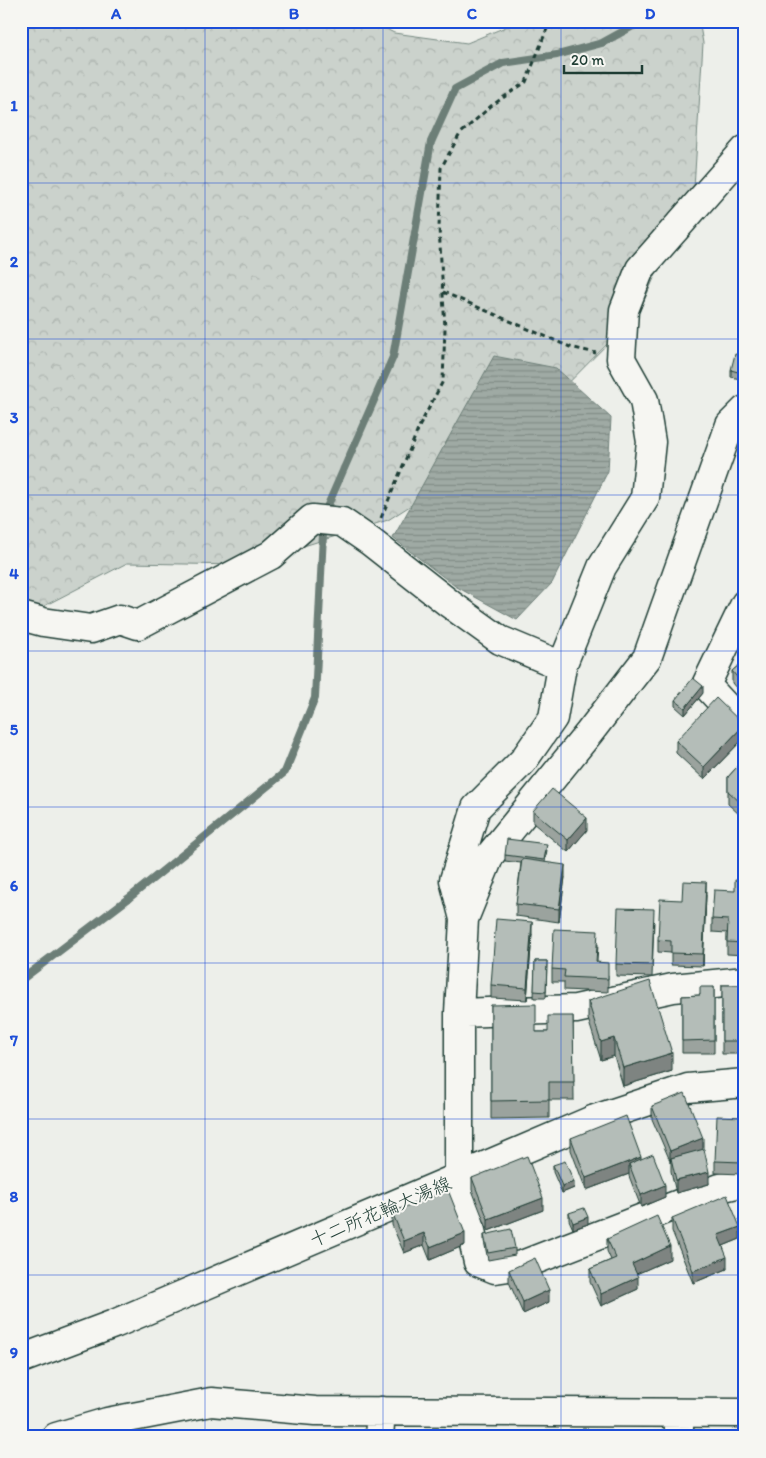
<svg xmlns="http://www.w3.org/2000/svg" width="766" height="1458" viewBox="0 0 766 1458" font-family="Itim,'Klee One',sans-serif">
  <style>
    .forest { fill: url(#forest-crowns); stroke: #758880 }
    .water { fill: url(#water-rules); stroke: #6c7e77 }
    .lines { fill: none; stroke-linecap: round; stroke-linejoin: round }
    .stream { stroke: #6c7e77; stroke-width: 8 }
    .minor-casing { stroke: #1f3d34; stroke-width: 31 }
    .primary-casing { stroke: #1f3d34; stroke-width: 31 }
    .path { stroke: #1f3d34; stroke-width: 3; stroke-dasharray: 5 4; stroke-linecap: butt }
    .minor { stroke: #f6f6f2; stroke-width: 28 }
    .primary { stroke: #f6f6f2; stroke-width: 28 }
    .wall { fill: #9ba39e; stroke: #1f3d34 }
    .shaded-wall { fill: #7e8481; stroke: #1f3d34 }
    .building { fill: #b4bdb8; stroke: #1f3d34 }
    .grid { fill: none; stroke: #1d4ed8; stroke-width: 1; stroke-opacity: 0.55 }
    .labels { text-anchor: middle; stroke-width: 4; stroke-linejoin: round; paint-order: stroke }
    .street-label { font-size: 19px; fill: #1f3d34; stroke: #f6f6f2 }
    .neatline { fill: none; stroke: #1d4ed8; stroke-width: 2 }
    .grid-label { font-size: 16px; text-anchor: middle; font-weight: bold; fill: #1d4ed8 }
  </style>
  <defs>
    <pattern id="forest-crowns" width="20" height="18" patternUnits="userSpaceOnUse" patternTransform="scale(1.25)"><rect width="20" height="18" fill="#cbd2cc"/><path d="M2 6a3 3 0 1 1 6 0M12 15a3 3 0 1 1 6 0" fill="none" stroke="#aeb5b0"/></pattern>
    <pattern id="water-rules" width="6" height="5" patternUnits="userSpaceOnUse" patternTransform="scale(1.25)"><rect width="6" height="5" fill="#9faaa4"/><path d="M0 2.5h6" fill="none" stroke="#818c86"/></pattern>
  </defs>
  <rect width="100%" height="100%" fill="#edefea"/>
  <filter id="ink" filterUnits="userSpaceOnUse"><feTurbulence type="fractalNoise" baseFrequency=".02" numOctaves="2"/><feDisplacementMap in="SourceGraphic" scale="10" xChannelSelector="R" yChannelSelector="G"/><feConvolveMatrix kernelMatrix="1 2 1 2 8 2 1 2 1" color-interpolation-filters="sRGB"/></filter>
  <g filter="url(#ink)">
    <path class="forest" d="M21 21H371L394 33 467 43 520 21H699L703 43 694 188 639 312 510 442 388 520 242 565 127 563 21 618Z"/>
    <path class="water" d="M494 356 556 368 611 418 608 471 552 583 517 620 455 586 393 538Z"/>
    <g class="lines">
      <path class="stream" d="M21 980 129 898 285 772 315 698 324 514 393 357 431 142 455 89 503 63 557 55 602 43 642 21"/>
      <defs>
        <path id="minor" d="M745 150 640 269 624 310 621 359 644 400 651 442 645 498 602 567 562 666 553 718 523 761 476 808 454 880 464 919 459 1013V1177L478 1262 495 1269 522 1265 720 1188 745 1182
          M745 604 706 685 745 727
          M21 616 43 622 91 629 120 619 138 625 271 555 312 519 342 522 371 542 450 604 500 640 562 666
          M464 919 490 855 589 733 647 658 730 425 745 410
          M459 1013 576 1009 673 988 745 981
          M56 1437 107 1422 211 1402 315 1411 745 1413
          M379 1437 381 1411
          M679 1437V1414"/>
        <path id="primary" d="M21 1359 114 1324 595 1119 688 1088 745 1083"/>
      </defs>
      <use href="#minor" class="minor-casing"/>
      <use href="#primary" class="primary-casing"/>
      <path class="path" d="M443 292 570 347 596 353
        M381 518 420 425 443 381 445 328 439 228 441 168 460 134 491 106 526 82 550 21"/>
      <use href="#minor" class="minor"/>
      <use href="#primary" class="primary"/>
    </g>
    <path class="wall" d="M745 356V380L731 377V370Z
      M745 660V699L732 683V671Z
      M703 693 685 715 675 706V700Z
      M744 738 704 779 676 753V741Z
      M745 758V815L741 816 728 804V777Z
      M533 811 587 830 568 852 533 823Z
      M547 850 545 862 565 877 559 922 516 916V904L521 863 505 861V855Z
      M745 881V955L727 954V933L712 932V919L735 891Z
      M706 895 703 966 671 965V953L658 952V940L682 900Z
      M654 921 652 977 616 976V964Z
      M532 934 527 1000 491 998V985Z
      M598 944 597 962 608 975V992L564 990V982H552V969Z
      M535 961H547L546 998H534Z
      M722 985H745V1054H722Z
      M714 987V1053H682V996L700 995Z
      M588 1001 672 1071 623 1086 614 1056 601 1060 588 1019Z
      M491 1005 536 1032H548L573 1016 574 1100H549V1118L491 1119Z
      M652 1106 703 1150 709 1184 676 1193 671 1171V1163L652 1119Z
      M743 1117 742 1174 715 1173V1161Z
      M571 1138 641 1159 665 1197 641 1207 629 1176V1174L586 1190 571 1150Z
      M553 1165 574 1188 562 1193 553 1172Z
      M472 1178 543 1210 488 1231 472 1190Z
      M392 1212 465 1245 430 1260 424 1245 404 1253 392 1225Z
      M569 1213 588 1224 573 1229 569 1220Z
      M672 1218 740 1239 723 1246 727 1269 693 1283 672 1231Z
      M484 1235 515 1248V1255L488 1260 484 1241Z
      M607 1239 670 1259 636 1274 638 1289 601 1306 590 1282V1269L611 1260 607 1251Z
      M509 1270 549 1302 523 1314 509 1282Z"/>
    <path class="shaded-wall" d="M703 686V693L685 715V708Z
      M744 725V738L704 779V767Z
      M587 818V830L568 852V840Z
      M565 865V877L559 922V909Z
      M706 882V895L703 966V954Z
      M532 922V934L527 1000V988Z
      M614 1038V1056L601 1060V1042Z
      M672 1053V1071L623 1086V1068Z
      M703 1138V1150L671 1158 670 1163V1151Z
      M641 1157V1169L629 1164V1174L586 1190V1178Z
      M709 1172V1184L676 1193V1180Z
      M574 1182V1188L562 1193V1186Z
      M665 1185V1197L641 1207V1195Z
      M543 1198V1210L488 1231V1219Z
      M588 1217V1224L573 1229V1223Z
      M740 1227V1239L718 1248V1235Z
      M424 1233V1245L404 1253V1241Z
      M465 1233V1245L430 1260V1247Z
      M670 1246V1259L632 1276V1264Z
      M727 1257V1269L693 1283V1271Z
      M638 1277V1289L601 1306V1294Z
      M549 1290V1302L523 1314V1302Z"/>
    <path class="building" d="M735 354 745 356V374L731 370Z
      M745 660V687L732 671Z
      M693 678 703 686 685 708 675 700Z
      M716 698 744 725 704 767 676 741Z
      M745 758V803H741L728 791V777Z
      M552 789 587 818 568 840 533 811Z
      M507 839 547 844 544 860 505 855Z
      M522 859 565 865 559 909 516 904Z
      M735 880 745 881V943L727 942 728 920 712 919 714 890 735 891Z
      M683 881 706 882 703 954 671 953V941L658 940 660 899 682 900Z
      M618 908 654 909 652 965 616 964Z
      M496 919 532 922 527 988 491 985Z
      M554 929 598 931 596 962 608 963V979L564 977 565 970 552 969Z
      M535 961H547L546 992 534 991Z
      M650 981 672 1053 623 1068 614 1038 601 1042 588 1001Z
      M722 985H745V1041H722Z
      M700 987H714V1040L682 1041V996L700 995Z
      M536 1004V1032H548V1016H573L574 1082H549V1100L491 1101V1005Z
      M685 1093 703 1138 670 1151 652 1106Z
      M626 1116 641 1157 586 1178 571 1138Z
      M717 1116 743 1117 742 1162 715 1161Z
      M704 1149 709 1172 676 1180 671 1158Z
      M653 1154 665 1185 641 1195 629 1164Z
      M527 1156 543 1198 488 1219 472 1178Z
      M565 1161 574 1182 562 1186 553 1165Z
      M448 1190 465 1233 430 1247 424 1233 404 1241 392 1212Z
      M727 1195 740 1227 718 1235 727 1257 693 1271 672 1218Z
      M584 1208 588 1217 573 1223 569 1213Z
      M657 1216 670 1246 632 1264 638 1277 601 1294 590 1269 616 1258 607 1239Z
      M511 1229 515 1248 488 1253 484 1235Z
      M535 1258 549 1290 523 1302 509 1270Z"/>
  </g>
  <path class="grid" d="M205 21V1437M383 21V1437M561 21V1437M21 183H745M21 339H745M21 495H745M21 651H745M21 807H745M21 963H745M21 1119H745M21 1275H745"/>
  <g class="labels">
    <g class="street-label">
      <text transform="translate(380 1211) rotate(-23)" y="7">十二所花輪大湯線</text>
    </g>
  </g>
  <rect width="766" height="1458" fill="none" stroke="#f6f6f2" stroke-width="55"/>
  <path d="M564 65v8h78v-8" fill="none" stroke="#1f3d34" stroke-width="2.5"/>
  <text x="571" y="65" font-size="15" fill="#1f3d34" stroke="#f6f6f2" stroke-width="4" paint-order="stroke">20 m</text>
  <rect x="28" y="28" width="710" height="1402" class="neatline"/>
  <g class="grid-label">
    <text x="116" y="19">A</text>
    <text x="294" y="19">B</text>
    <text x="472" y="19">C</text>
    <text x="650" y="19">D</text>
    <text x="14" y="111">1</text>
    <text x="14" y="267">2</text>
    <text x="14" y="423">3</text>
    <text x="14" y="579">4</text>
    <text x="14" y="735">5</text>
    <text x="14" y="891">6</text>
    <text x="14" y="1046">7</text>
    <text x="14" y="1202">8</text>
    <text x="14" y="1358">9</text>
  </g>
</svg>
